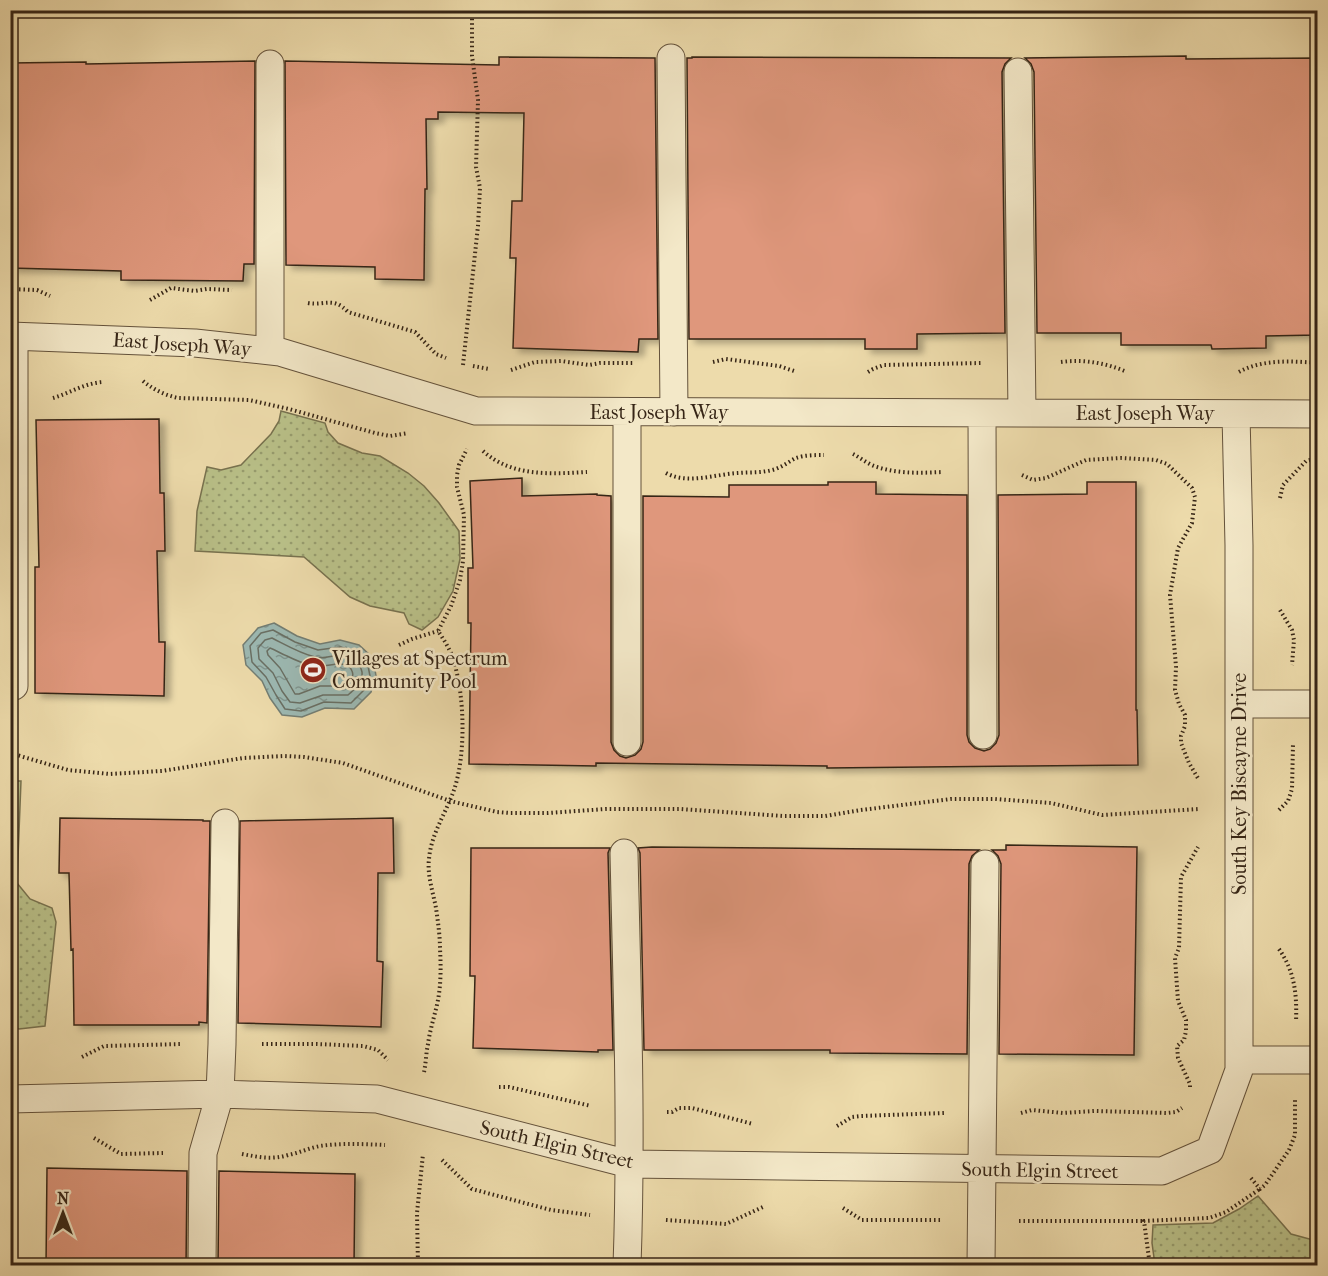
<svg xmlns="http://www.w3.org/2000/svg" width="1328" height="1276" viewBox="0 0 1328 1276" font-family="'IM FELL French Canon',serif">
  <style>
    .grass { fill: #b9c088; stroke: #78724f; stroke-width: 1.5 }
    .park { fill: url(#park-dots); stroke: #78724f; stroke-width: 1.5 }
    .water { fill: url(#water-ripples); stroke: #737e74; stroke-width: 1.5 }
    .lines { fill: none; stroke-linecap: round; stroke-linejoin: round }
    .shore { stroke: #696f64; stroke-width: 1.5 }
    .building { fill: #df977b; stroke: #362516; stroke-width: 1.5; filter: url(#shadow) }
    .lane-casing { stroke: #64523b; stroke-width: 29 }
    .path { stroke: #362516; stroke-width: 4; stroke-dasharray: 1.5 3; stroke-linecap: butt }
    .lane { stroke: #f3e8c8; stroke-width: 27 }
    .labels { text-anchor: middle; stroke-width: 5; stroke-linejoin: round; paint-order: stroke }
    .street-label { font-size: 20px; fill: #362516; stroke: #f3e8c8 }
    .poi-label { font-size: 20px; fill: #362516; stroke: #f3e8c8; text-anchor: start }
  </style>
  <defs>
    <pattern id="park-dots" width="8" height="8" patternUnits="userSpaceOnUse" patternTransform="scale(1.5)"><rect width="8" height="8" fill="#b9c088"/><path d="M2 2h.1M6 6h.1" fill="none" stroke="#979c6e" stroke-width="1.8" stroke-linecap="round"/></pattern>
    <pattern id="water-ripples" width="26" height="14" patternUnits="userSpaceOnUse" patternTransform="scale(1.5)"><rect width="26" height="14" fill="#9cb9b3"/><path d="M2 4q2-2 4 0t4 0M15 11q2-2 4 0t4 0" fill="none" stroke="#809691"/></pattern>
    <filter id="shadow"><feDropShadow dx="6" dy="4" stdDeviation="3" flood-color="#0004"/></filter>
  </defs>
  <rect width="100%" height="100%" fill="#eddbab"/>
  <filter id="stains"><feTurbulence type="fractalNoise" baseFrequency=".00333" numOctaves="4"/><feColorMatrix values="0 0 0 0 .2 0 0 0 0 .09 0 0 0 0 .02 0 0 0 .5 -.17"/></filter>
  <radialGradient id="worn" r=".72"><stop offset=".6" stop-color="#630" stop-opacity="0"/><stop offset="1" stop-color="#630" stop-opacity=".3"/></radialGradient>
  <path class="grass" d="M11 781H21L17 883 11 882Z"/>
  <path class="park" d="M281 411 325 423 328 432 338 443 362 453 380 456 408 473 424 486 439 503 459 531 460 559 453 591 438 617 422 630 409 624 404 613 370 606 350 597 304 557 195 551 197 511 207 467 221 470 241 465 271 434 279 421Z
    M10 883H17L30 899 52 908 56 922 45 1026 19 1029 11 1026Z
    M1258 1196 1291 1234 1317 1241V1265H1155L1152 1243 1153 1225 1213 1223 1239 1209Z"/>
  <path class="water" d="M274 623 297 636 320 644 340 640 359 645 373 658 376 676 371 692 354 709 325 708 302 717 282 715 270 698 262 681 246 665 243 645 258 628Z"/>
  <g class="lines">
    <path class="shore" d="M273 630 295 642 318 650 340 647 357 651 367 661 370 676 365 689 351 703 324 702 301 711 285 709 276 695 266 677 252 662 250 646 261 633Z
      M272 638C286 645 299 653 315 657 329 661 343 648 355 660 359 664 361 667 362 672 363 682 355 689 348 695H323L300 703 290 702 282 691 273 673 259 659 258 648 265 640Z
      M270 648C276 650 281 654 287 656 295 660 305 664 313 666 324 669 347 657 352 671 355 678 349 682 344 686H320L299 694H295L280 668 268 655 267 651Z"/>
  </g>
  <path class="building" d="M1186 56V59L1317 58V335L1266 336V348L1212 349 1211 345H1121V333H1037L1034 72 1031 64 1025 58Z
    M499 57 655 58 658 339H639L638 352 513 348 516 258H510L512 201H522L524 113 438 112V119H426L427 189H425L424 280 375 279V267L286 265 285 61 499 65Z
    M692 57 1011 58 1005 64 1002 72 1005 333 917 334V349H865V339H689L687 58H692Z
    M255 61 254 264H244L243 281 121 280V271L10 268V63L86 62V64Z
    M159 419 160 493H164L165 551H157L159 642H165L164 696 35 693V567H39L36 420Z
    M522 478V496L597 494V495L611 496V742L614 750 620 756 626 758 635 755 641 749 643 742V496L729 497V485H828V482H876V494L967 495V735L969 742 975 748 984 751 990 749 996 743 999 735 998 495 1087 494V482H1136V710H1137L1138 765 827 768V766L596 763V766L469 764 471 623H468V568H473L470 481Z
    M60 818 203 820V821H210L207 1023 199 1022V1025H74L73 949 71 950 69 873H59Z
    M393 818 394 873H378L377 961 383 962 381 1027 238 1023 240 821Z
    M1006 845 1137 847 1134 1055 999 1054 1001 864 998 856 992 850H1006Z
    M652 847 979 850 972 856 969 864 967 1054 830 1053V1050H644L640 853 638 848Z
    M471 848H610L608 853 613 1050H598V1052L473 1048 475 976H470Z
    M47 1168 187 1171 186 1266H46Z
    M219 1171 355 1174 354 1266H218Z"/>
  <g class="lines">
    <defs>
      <path id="lane" d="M671 58 674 412
        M270 64V350
        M1018 72 1022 413
        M10 336 195 343 280 352 476 411 1318 414
        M14 336V686
        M627 412V742
        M982 413 983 735
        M1239 704H1318
        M624 853C627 990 632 1128 627 1266
        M1239 1060H1318
        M10 1099 220 1094 377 1099 629 1164 1162 1171 1210 1150 1239 1070V545L1236 414
        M202 1266 203 1153 220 1094 222 1044 225 823
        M981 1266 985 864"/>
    </defs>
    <use href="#lane" class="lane-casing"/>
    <path class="path" d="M309 10 352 14 397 11 455 10
      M1030 10 1111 12 1141 10
      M10 289 37 290 50 296
      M150 300 171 288 195 291 207 289 232 290
      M308 303C325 306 333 296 348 312L415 332 436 354 446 358
      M713 362 726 359 779 366 794 371
      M1061 362C1084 359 1106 363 1127 372
      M463 365 478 226 480 188 476 167 478 100 472 56V10
      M473 366 489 369
      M511 370 535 362 561 361 589 365 600 363H634
      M868 372 873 369 884 365 982 363
      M1239 372C1262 359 1292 361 1318 363
      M143 381C154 390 165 395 178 398L249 400 289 409 375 433 390 436 408 433
      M53 398C70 393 85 383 103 382
      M483 451C512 477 550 474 587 472
      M853 454C861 458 869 465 877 467 899 474 921 473 943 472
      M666 473C688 485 715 474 739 473 750 472 761 473 772 470 781 468 788 462 796 458 804 455 816 455 824 455
      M1022 475 1033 480 1046 478 1086 460 1121 458 1156 460 1167 464 1192 488 1195 497 1192 523 1178 548 1170 595 1176 667 1175 690 1179 704 1185 715V726L1181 736V743L1189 763 1199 780
      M1280 498 1283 485 1306 461 1318 458
      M1280 610 1292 630 1294 640 1292 665
      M399 645 412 639 438 631
      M10 753 68 770 110 774 162 771 243 758 284 756 304 757 343 763 450 801 497 812 510 813H548L606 809H680L783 816H825L861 810 951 799H995L1051 803 1102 815 1199 809
      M1279 810 1288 801 1292 789 1293 744
      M1279 949C1295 972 1297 995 1296 1022
      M262 1044H317L363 1046 378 1050 388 1060
      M82 1057 104 1046 182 1044
      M424 1072C426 1063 426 1053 428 1044 430 1029 435 1015 438 1000 441 984 441 966 440 949 440 936 438 922 436 908 433 892 427 875 429 859 431 834 446 813 454 790 466 755 465 695 453 659 450 649 444 640 438 631L451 606 460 580 463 561 464 515 457 487V475L459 465 467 449
      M499 1087H509L591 1106
      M1190 1087V1084L1178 1058 1177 1046 1184 1040 1186 1031V1020L1178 1001 1175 958 1179 948 1181 877 1198 847
      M667 1112H672L679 1108H692L753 1124
      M1021 1113 1032 1110 1063 1113 1094 1111 1167 1113 1176 1112 1182 1108
      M837 1126 852 1117 861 1116 944 1113
      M94 1138 121 1154 163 1153
      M242 1154C258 1157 272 1160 288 1155 299 1153 309 1148 320 1146 341 1143 364 1144 385 1145
      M442 1160 472 1189 551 1210 590 1215
      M1251 1178 1260 1189 1265 1185 1289 1150 1295 1135V1098
      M843 1208 862 1220H943
      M666 1220 726 1224 763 1207
      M1019 1221H1144
      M418 1266 417 1213 423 1154
      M1150 1266 1144 1221 1209 1218 1226 1212 1260 1189"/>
    <use href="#lane" class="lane"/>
  </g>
  <defs>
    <symbol id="stadium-disc" viewBox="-11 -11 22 22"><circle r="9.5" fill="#8f2418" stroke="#f3e8c8"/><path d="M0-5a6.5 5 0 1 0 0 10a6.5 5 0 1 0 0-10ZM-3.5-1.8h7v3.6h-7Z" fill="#fff"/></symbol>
  </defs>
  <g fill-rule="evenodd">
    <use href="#stadium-disc" x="298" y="655" width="30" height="30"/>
  </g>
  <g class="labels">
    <g class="street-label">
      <text transform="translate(182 344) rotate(4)" y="7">East Joseph Way</text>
      <text x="659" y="419">East Joseph Way</text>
      <text x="1145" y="420">East Joseph Way</text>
      <text transform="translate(1239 784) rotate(-90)" y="7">South Key Biscayne Drive</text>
      <text transform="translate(557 1144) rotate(13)" y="7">South Elgin Street</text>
      <text transform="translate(1040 1170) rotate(1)" y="7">South Elgin Street</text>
    </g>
    <g class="poi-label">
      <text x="332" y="665">Villages at Spectrum<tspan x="332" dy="23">Community Pool</tspan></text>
    </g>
  </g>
  <rect width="1328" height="1276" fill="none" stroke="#eddbab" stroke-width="36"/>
  <rect x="12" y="12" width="1304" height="1252" fill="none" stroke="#362516" stroke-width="3"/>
  <rect x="18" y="18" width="1292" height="1240" fill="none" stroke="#362516" stroke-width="1.5"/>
  <g transform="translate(63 1213)" stroke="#f3e8c8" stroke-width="4.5" paint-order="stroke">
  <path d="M0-4.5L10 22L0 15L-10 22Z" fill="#362516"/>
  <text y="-9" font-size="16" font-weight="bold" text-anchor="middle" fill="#362516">N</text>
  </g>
  <rect width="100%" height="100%" filter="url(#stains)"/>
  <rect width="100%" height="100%" fill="url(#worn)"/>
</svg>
